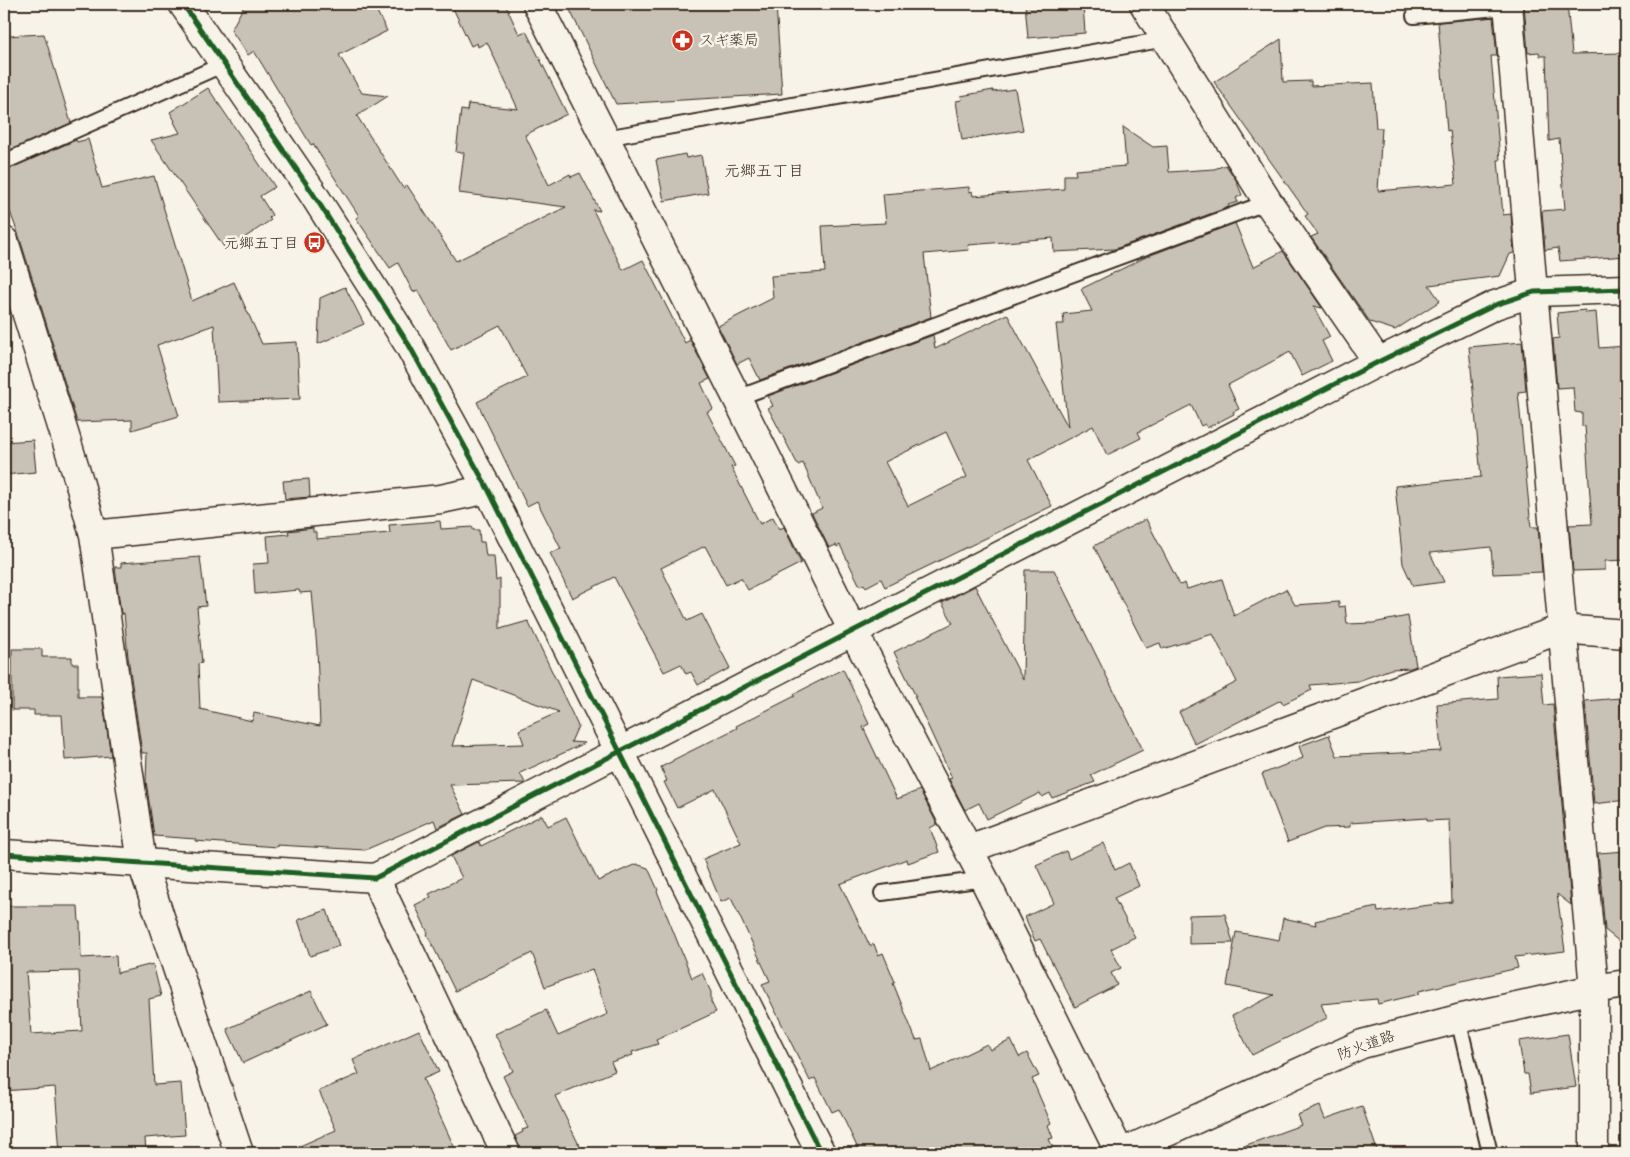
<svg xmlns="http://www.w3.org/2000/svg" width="1630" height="1157" viewBox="0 0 1630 1157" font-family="Delius,'Klee One',sans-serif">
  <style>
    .building { fill: #c8c1b6; stroke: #3b2a1e; fill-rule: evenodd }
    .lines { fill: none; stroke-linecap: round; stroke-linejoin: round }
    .lane-casing { stroke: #3b2a1e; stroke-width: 18 }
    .street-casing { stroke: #3b2a1e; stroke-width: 31 }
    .secondary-casing { stroke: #3b2a1e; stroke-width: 31 }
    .lane { stroke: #f7f3e8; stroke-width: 14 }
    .street { stroke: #f7f3e8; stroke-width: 28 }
    .secondary { stroke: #f7f3e8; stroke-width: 28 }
    .cycleway-casing { stroke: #f7f3e8; stroke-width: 8 }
    .cycleway { stroke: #1b5e20; stroke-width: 5 }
    .labels { text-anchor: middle; stroke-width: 5; stroke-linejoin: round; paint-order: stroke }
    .poi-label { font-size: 15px; fill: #3b2a1e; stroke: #f7f3e8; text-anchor: start }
    .street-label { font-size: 15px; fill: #3b2a1e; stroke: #f7f3e8 }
    .neighbourhood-label { font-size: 16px; fill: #3b2a1e; stroke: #f7f3e8 }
  </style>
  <rect width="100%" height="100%" fill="#f7f3e8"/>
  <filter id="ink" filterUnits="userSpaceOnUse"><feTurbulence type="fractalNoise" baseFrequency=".02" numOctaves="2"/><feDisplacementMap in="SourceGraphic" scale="10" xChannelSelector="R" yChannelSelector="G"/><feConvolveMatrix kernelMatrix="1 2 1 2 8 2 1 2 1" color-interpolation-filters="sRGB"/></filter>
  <g filter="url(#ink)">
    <path class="building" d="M245 4H373L387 31 339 55 362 93 388 96 357 116 403 188 407 185 456 261 566 207 459 193 464 153 456 152 461 110 467 111 468 104 518 109 487 42 478 47 477 43 471 46 451 4H505L519 34 526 31 567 114 525 135 549 185 570 174 571 177 580 173 600 211 593 210 623 270 643 260 685 343 690 340 710 379 701 383 713 409 707 412 735 466 731 467 760 524 773 517 779 529 784 527 801 563 748 590 741 578 726 585 705 546 661 568 687 621 702 614 730 668 698 685 691 672 686 674 681 664 664 672 614 577 572 598 550 553 561 549 537 501 527 506 477 402 527 377 500 325 451 350 418 290 413 292 398 263 390 268 356 218 359 216 313 144 311 145 254 51 248 55 231 30Z
      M567 4H776L782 94 616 104Z
      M1025 4H1083L1085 33 1028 38Z
      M1524 4H1567L1572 54 1626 53V256L1560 261 1558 248 1545 250 1542 211 1565 209 1559 139 1549 141 1546 56H1540L1539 52 1528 53Z
      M1493 17 1497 56H1491L1500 160H1498L1503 215 1511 214 1514 253 1510 254 1500 276 1429 285 1440 301 1395 330 1370 322 1311 237 1318 234 1305 216 1308 214 1214 82 1281 39 1283 82 1311 81V86L1373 83 1376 128H1382L1378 191 1456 184 1450 130 1447 131 1438 22Z
      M44 34 71 123 4 153V36Z
      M208 88 275 187 260 196 272 215 269 218 271 220 226 250 151 140 180 133 174 122 175 121 170 112Z
      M1015 89 1023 130 962 140 956 101 962 100 961 96 993 90V92Z
      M1123 127 1153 147 1167 146 1169 172 1214 169 1226 165 1236 180 1242 195 1236 198 1238 202 1228 205 1229 207 1115 249 1054 252 1053 238 968 245 969 250 924 254 931 317 760 380 749 358 737 364 718 326 773 298 771 276 825 272 822 226 886 223 883 194 969 187V192L972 191 973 196 1064 189V175H1076L1075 170 1126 166Z
      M88 139 102 188 154 176 192 301 234 282 262 344 297 342 300 399 218 402 214 325 157 345 179 416 132 430V420L77 422 19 236 6 201 4 193V171L76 140 77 142Z
      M685 154 686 158 701 155 708 193 664 201 656 160Z
      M1235 223 1253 267 1283 251 1322 308 1313 306 1330 337 1322 341 1332 361 1302 376 1290 352 1228 385 1239 409 1233 412 1234 414 1207 428 1205 424 1201 426 1191 405 1138 432 1141 438 1107 455 1093 426 1028 460 1052 506 885 587 881 579 866 587 864 584 860 586 840 545 837 547 836 545 829 548 812 513 822 508 803 463 798 465 768 408 773 406 768 396 933 335 935 349 1007 314 1068 427 1056 324H1064L1063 314 1092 311 1081 289 1148 256ZM946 432 967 477 908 506 885 462Z
      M345 287 364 324 318 344 320 298Z
      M1585 310V313L1596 312 1599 348 1626 346V381L1621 382 1626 476 1621 477 1626 560 1605 561V570L1573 571 1569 525 1592 524 1585 426H1582V413L1575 412 1573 387 1557 388 1553 339 1559 338 1557 313Z
      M1522 342 1526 391 1518 392 1531 527H1538L1542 572 1493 574 1491 547 1430 553 1444 582 1413 586 1403 564 1395 486 1481 477 1469 347Z
      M33 440 36 472 4 475V442Z
      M309 479 310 497 285 499 283 481Z
      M1146 519 1180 585 1185 583 1187 589 1222 579 1234 616 1286 589 1295 605 1339 602V607L1345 606 1347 624 1373 623 1408 616 1416 666 1411 668 1391 669 1358 681 1310 685 1312 690 1283 704 1281 700 1195 744 1179 712 1237 682 1213 634 1162 649 1160 643 1146 648 1094 546Z
      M440 521 441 529 473 527V530H479L480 542H484L486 556H494L496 581 500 579V629L528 621 578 726 571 742 585 743 520 773 525 783 450 785 465 814 437 828 434 820 365 850 277 845V847L195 841 196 839 154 836 146 781 147 753H142L128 657 124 613 121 614 115 567H121V563L200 557 206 606 197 607 202 663 198 664 200 709 252 721 254 713 320 726 317 649 312 592 300 593 299 590 255 594 253 564 269 563 267 536 289 534 288 531 313 528V532H316V539L390 533 389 525ZM473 680 559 712 519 730 524 744 452 746Z
      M1025 570H1054L1143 750 1091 775 1095 782 1052 798 1050 793 1042 797 1040 793 987 819 979 803 965 810 949 779 952 778 914 696 916 697 894 652 953 623 942 603 975 586 1023 680Z
      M12 649H42V657H72V664H78V697H102L111 756 65 760 62 715H34V710H12Z
      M843 669 869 724 863 727 897 799 920 790 937 824 930 828 939 852 908 863 907 859 840 884 870 946 874 944 878 955 883 953 895 982 893 983 916 1040 922 1039 931 1071 987 1044 990 1050 1011 1040 1019 1057 1027 1053 1039 1076 1032 1079 1051 1123 1048 1125 1053 1138 1049 1139 1055 1153H860L839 1109 832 1112 815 1078 810 1081 762 984 770 981 731 898 721 902 703 859 741 843 715 789 677 808 664 782 667 781 661 767 673 761V760L737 728 736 726 795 696 794 694Z
      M1541 673 1544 705 1553 704 1571 905 1557 894 1565 951 1515 957 1518 968 1419 991V994L1378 1004 1377 999 1321 1004 1327 1018 1252 1055 1232 1016 1274 995 1227 986 1236 932 1279 940 1283 918 1316 925 1315 921 1377 907 1378 912 1452 902 1449 820 1427 821V818L1350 823V827L1324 828 1288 842 1262 774 1303 758 1299 746 1329 735 1337 756 1441 751 1437 704 1498 699 1497 676Z
      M1620 698 1624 750H1626V800L1594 804 1585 701Z
      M542 815 548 826 566 817 598 881 636 864 648 868 658 890 657 891 692 978 702 973 711 992V1002L716 1012 656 1040 658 1044 632 1052 633 1055 611 1062 615 1071 555 1096 583 1153H521L515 1136 523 1132 522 1130 528 1128 503 1076 513 1071 495 1034 546 1010 558 1036 608 1014 592 969 545 987 532 953 455 991 427 934 428 933 415 905 431 897 429 894 462 878 451 856 479 842 481 846Z
      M1103 843 1115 870 1129 863 1139 886 1114 898 1135 937 1111 949 1121 968 1111 973 1117 985 1075 1007 1040 939 1035 941 1025 917 1054 903 1036 865 1066 851 1069 859Z
      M1626 851V947L1605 930 1598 853Z
      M4 906H78L79 922H80L81 958 116 956 117 973 153 964 161 996 149 999 154 1085 181 1083 185 1135 145 1138 146 1153H60L55 1087 4 1091ZM79 971 82 1031 31 1034 26 972Z
      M327 910 339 946 310 956 298 920Z
      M1225 914 1233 943 1189 944V915Z
      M311 991 327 1024 243 1063 227 1029Z
      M419 1030 439 1072 423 1079 457 1153H284L336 1130 319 1091 359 1074 353 1060Z
      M1568 1034 1576 1087 1531 1093 1528 1074H1524L1519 1041Z
      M1320 1106 1325 1119 1362 1106 1378 1153H1233V1150L1301 1125 1297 1115Z"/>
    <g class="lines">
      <defs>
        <path id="lane" d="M1414 16 1508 7
          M605 138 1166 39
          M4 162 224 64
          M737 398 1268 202
          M882 893 984 879
          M1458 1019 1490 1153"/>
        <path id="street" d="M537 4 737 398 853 631 984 879 1120 1153
          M1144 4 1268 202 1378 362
          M1508 4 1594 989V1153
          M4 241 79 481 94 535 142 863 239 1153
          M94 535 441 499 488 489
          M969 849 1561 629 1626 634
          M375 878 506 1153"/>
        <path id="secondary" d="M183 4 312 192 409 345 488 489 821 1153
          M4 854 375 878 853 631 1378 362 1495 305 1534 292 1626 289
          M1121 1153 1362 1044 1458 1019 1594 989 1626 984"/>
      </defs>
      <use href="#lane" class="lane-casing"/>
      <use href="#street" class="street-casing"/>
      <use href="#secondary" class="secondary-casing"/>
      <use href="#lane" class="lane"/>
      <use href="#street" class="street"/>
      <use href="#secondary" class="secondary"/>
      <defs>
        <path id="cycleway" d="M183 4 312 192 409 345 488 489 821 1153
          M4 854 375 878 853 631 1378 362 1495 305 1534 292 1626 289"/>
      </defs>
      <use href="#cycleway" class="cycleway-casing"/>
      <use href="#cycleway" class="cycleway"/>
    </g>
  </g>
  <defs>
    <symbol id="pharmacy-disc" viewBox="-11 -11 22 22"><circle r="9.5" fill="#c8321e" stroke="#f7f3e8"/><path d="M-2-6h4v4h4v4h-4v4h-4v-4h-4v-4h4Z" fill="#fff"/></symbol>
    <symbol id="bus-disc" viewBox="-11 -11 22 22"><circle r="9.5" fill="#c8321e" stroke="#f7f3e8"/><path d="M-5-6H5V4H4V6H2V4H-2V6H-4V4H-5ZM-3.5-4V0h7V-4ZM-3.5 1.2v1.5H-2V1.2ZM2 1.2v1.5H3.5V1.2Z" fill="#fff"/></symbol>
  </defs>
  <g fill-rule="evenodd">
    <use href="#pharmacy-disc" x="670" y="28" width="25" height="25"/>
    <use href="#bus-disc" x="302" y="230" width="25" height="25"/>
  </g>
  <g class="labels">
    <g class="poi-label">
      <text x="699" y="45">スギ薬局</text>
      <text x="299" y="248" text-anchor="end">元郷五丁目</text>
    </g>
    <g class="street-label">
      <text transform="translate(1366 1045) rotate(-20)" y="5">防火道路</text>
    </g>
    <g class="neighbourhood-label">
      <text x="764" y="176">元郷五丁目</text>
    </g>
  </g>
  <rect width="1630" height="1157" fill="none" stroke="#f7f3e8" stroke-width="20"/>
  <rect x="10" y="10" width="1610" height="1137" fill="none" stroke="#3b2a1e" stroke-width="2" filter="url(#ink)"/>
</svg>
